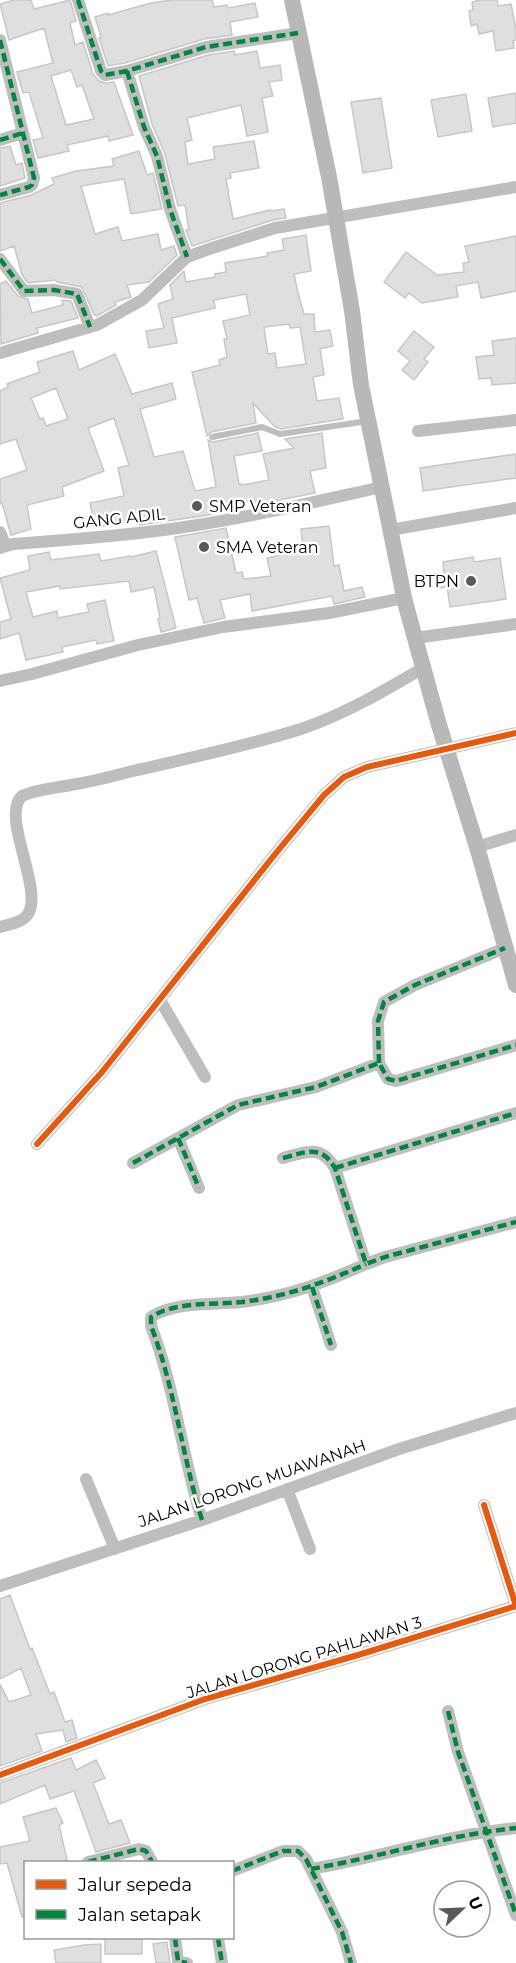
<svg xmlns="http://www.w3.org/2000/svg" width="516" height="1963" viewBox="0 0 516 1963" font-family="Montserrat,sans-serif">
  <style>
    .building { fill: #dfdfdf; stroke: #c7c7c7; stroke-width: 1.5; fill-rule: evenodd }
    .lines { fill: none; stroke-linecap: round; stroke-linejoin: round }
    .lane { stroke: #bebebe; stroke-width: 6 }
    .street { stroke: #bebebe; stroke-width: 12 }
    .secondary { stroke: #b8b8b8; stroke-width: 16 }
    .quiet { stroke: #00873e; stroke-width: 4.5; stroke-dasharray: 9 4.5; stroke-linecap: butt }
    .cycleway-casing { stroke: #fff; stroke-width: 10 }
    .cycleway { stroke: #e8590c; stroke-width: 6 }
    .poi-dot { fill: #595959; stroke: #fff; stroke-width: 2 }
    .labels { text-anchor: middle; stroke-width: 5; stroke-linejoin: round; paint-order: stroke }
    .poi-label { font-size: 16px; fill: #000; stroke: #fff; text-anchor: start }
    .street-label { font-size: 16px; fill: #000; stroke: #fff }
  </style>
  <rect width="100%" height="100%" fill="#fff"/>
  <path class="building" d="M14 0H31L34 9 70 0 76 21 70 23 75 45 83 42 93 74 99 81 106 83 114 82 133 135 109 141 108 136 67 145 69 151 38 158 33 140 43 138 29 92 23 93 17 72 53 63 44 28 9 40 0 4ZM71 70 77 87 82 85 94 119 66 125 51 76Z
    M171 0H212L214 7 227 5 228 8 255 3 258 17 230 22 232 35 204 39 125 63 108 66 99 38 101 37 95 17 108 13V15L151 3Z
    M480 0H497L498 6 511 4 516 29V40L513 41 514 48 496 51 493 31 479 34 477 24 471 26 469 11 473 10 472 2Z
    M234 51 235 55 257 51 260 68 280 65 282 80 269 82 273 96 262 98 268 132 247 136 241 105 187 118 192 140 185 142 188 164 215 159 213 147 254 141 259 168 230 173 231 178 226 179 233 219 270 210V211L284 209 286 218 273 220 192 246 186 230H189L185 205 178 206 165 154 152 124 139 76 208 55Z
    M516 93V123L493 127 488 98Z
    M466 94 472 131 438 137 431 100Z
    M381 98 392 168 363 173 351 102Z
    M10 146 16 165 22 163 25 178 0 186V148Z
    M139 151 147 175 153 173 162 209 131 214 124 179 81 186 95 234 118 227 122 241 158 234 161 250 174 246 177 255 149 282 127 285 131 297 115 302 116 305 97 316 94 315 82 287 57 282 56 280 28 283 22 275 14 246 0 251V203L31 195 54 184 52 178 76 171 114 166 112 159Z
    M306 235 311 271 294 274 298 293 304 314H314L315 332 330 330 333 346 320 349 324 375 313 377 317 401 339 398 343 419 281 429 274 426 253 403 256 423 211 432 207 436 192 372 220 365 219 360 227 357 224 339H227L223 321 250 315 246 294 214 300 215 308 172 318 177 343 149 348 146 331 164 328 158 304 173 299 170 285 184 271 186 282 215 277V274L226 272 225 263 268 256 267 253 284 250 282 239ZM289 324 290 328 300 327 306 364 277 368 275 353 268 354 264 327Z
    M516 236V291L481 298 478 282 456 286 458 297 422 303 409 293 405 298 384 282 406 252 437 275 464 272 463 263 469 262 465 246Z
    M6 281 18 296 28 299 32 313 63 305 62 300 71 301 78 318 37 328 38 333 1 344 0 284Z
    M414 331 434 347 424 359 428 362 414 380 402 370 410 361 398 351Z
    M516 338V383L492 385 491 378 479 379 476 357 494 355 492 341Z
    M73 351 79 370 115 354 132 394 172 383 176 399 140 409 154 457 183 451 195 491 216 487 208 440 213 442 258 433 262 451 234 456 239 484H241L242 485 269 480 263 454 294 448 285 439 322 433 326 468 310 471 315 493 250 506 249 501 223 507 224 512 202 516 140 525 139 520 95 528 90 503 124 496 118 468 129 465 114 418 88 428 104 471 62 487 64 496 27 505 31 529 11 535 2 503 0 504V479L27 470 16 439 0 444V391L8 387 7 384 40 372 37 362ZM56 388 68 419 46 426 43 418 40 419 31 398Z
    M516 454V478L423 491 420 468Z
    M329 526 334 566 339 565 344 591 362 587 365 597 334 604 332 596 252 611 250 594 220 600 225 618 204 623 197 598 189 600 175 537 226 528 236 573 242 572 244 579 271 576 267 558 303 550 301 529Z
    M156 551 176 628 161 632 158 619 160 618 154 587 131 592 129 581 60 589V586L26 592 33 617 57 611 58 618 89 612 87 604 105 600 114 641 97 644 96 640 62 647 63 652 26 660 19 633 0 639V622L11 619 0 578 30 570 28 556 49 552 51 560 99 554 101 561 130 556 131 557Z
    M473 557 474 562 500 558 506 599 450 607 447 587 440 588 437 575 444 574 443 562Z
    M10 1595 30 1649 32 1648 50 1694 54 1692 65 1722 72 1720 77 1738 66 1742 63 1730 36 1734 42 1751 0 1766V1684L9 1702 31 1695 21 1668 0 1679V1599Z
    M71 1758 76 1770 96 1760 105 1778 93 1783 109 1824 121 1820 130 1843 96 1852 74 1791 50 1799 45 1785 0 1804V1783Z
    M56 1808 63 1823 59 1825 67 1860 57 1863H26V1916L22 1917 7 1863 0 1864V1847L30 1841 23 1817Z
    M105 1938H142V1954H105Z
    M167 1942 170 1963H156L153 1944Z
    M101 1944V1963H56L54 1950 84 1945Z"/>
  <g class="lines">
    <path class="lane" d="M212 437 262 427 280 434 368 421"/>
    <path class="street" d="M78 0 101 71 105 75 127 71 206 47 298 33
      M0 40 34 178 32 185 29 187 0 195
      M127 71 144 127 157 156 170 209 187 257
      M0 140 23 133
      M0 259 24 291 54 290 77 294 90 327
      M0 353 97 325 142 300 187 257 212 248 275 228 516 187
      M418 431 516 420
      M390 530 516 508
      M0 532 6 546
      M0 548 13 544C69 540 124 536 178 528 247 518 314 502 382 487
      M415 638 516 624
      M0 681 32 674 138 645 223 627 329 613 404 598
      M477 847 516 835
      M0 927C10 924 22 923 28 914 44 889 0 816 22 796 37 789 55 788 71 785 92 782 113 776 133 771 189 758 247 746 301 729 345 714 384 691 423 668
      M160 1000 205 1077
      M379 1063 378 1021 384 1002 415 985 505 948
      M178 1138 199 1188
      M37 1144 102 1072 276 853 324 795 344 777 367 767 516 733
      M283 1158C306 1152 321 1144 335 1168L366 1264 385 1257 516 1222
      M133 1163 238 1105 316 1087 379 1063 388 1079 396 1081 516 1045
      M335 1168 516 1113
      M312 1287 331 1345
      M86 1479 115 1549
      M287 1489 310 1549
      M202 1520C182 1456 175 1388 151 1326V1317C176 1301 213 1305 242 1302 289 1296 323 1283 366 1264
      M0 1586 202 1520 399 1449 516 1413
      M448 1711 458 1752 516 1915
      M0 1775 205 1699 358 1655 516 1606 484 1505
      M88 1862 139 1849 146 1851 152 1862
      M311 1869C380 1857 447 1835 516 1828
      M232 1871 283 1851H298L306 1859 342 1932 351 1963
      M175 1938 178 1961 187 1963
      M218 1938 222 1963"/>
    <path class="secondary" d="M292 0 329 177 352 311 361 385 405 602 439 725 477 847 516 985"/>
    <path class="quiet" d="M78 0 101 71 105 75 127 71 206 47 298 33
      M0 40 34 178 32 185 29 187 0 195
      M127 71 144 127 157 156 170 209 187 257
      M0 140 23 133
      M0 259 24 291 54 290 77 294 90 327
      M379 1063 378 1021 384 1002 415 985 505 948
      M178 1138 199 1188
      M283 1158C306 1152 321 1144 335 1168L366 1264 385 1257 516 1222
      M133 1163 238 1105 316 1087 379 1063 388 1079 396 1081 516 1045
      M335 1168 516 1113
      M312 1287 331 1345
      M202 1520C182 1456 175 1388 151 1326V1317C176 1301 213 1305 242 1302 289 1296 323 1283 366 1264
      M448 1711 458 1752 516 1915
      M88 1862 139 1849 146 1851 152 1862
      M311 1869C380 1857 447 1835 516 1828
      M232 1871 283 1851H298L306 1859 342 1932 351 1963
      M175 1938 178 1961 187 1963
      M218 1938 222 1963"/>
    <defs>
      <path id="cycleway" d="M37 1144 102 1072 276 853 324 795 344 777 367 767 516 733
        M0 1775 205 1699 358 1655 516 1606 484 1505"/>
    </defs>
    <use href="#cycleway" class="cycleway-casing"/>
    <use href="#cycleway" class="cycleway"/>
  </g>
  <g class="poi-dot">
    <circle cx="197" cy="506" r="6"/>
    <circle cx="204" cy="547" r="6"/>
    <circle cx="471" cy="581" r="6"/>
  </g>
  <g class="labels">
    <g class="poi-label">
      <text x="209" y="512">SMP Veteran</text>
      <text x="216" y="553">SMA Veteran</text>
      <text x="459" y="587" text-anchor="end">BTPN</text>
    </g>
    <g class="street-label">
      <text transform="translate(119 518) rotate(-6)" y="6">GANG ADIL</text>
      <text transform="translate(252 1483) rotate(-19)" y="6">JALAN LORONG MUAWANAH</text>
      <text transform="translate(304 1657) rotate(-17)" y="6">JALAN LORONG PAHLAWAN 3</text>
    </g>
  </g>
  <rect x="24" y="1861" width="210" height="78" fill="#ffffff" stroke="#999999" stroke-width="1.5"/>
  <rect x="36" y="1880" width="30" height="9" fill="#e8590c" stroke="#999999" stroke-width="1.5"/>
  <text x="78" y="1891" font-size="18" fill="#000000">Jalur sepeda</text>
  <rect x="36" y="1910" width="30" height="9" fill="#00873e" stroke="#999999" stroke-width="1.5"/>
  <text x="78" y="1921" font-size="18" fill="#000000">Jalan setapak</text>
  <g transform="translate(462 1909) rotate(67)"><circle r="28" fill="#ffffff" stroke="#999999" stroke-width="1.5"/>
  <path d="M0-4.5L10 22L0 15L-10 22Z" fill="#595959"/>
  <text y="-9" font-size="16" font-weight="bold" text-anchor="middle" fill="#000000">U</text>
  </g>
</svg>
